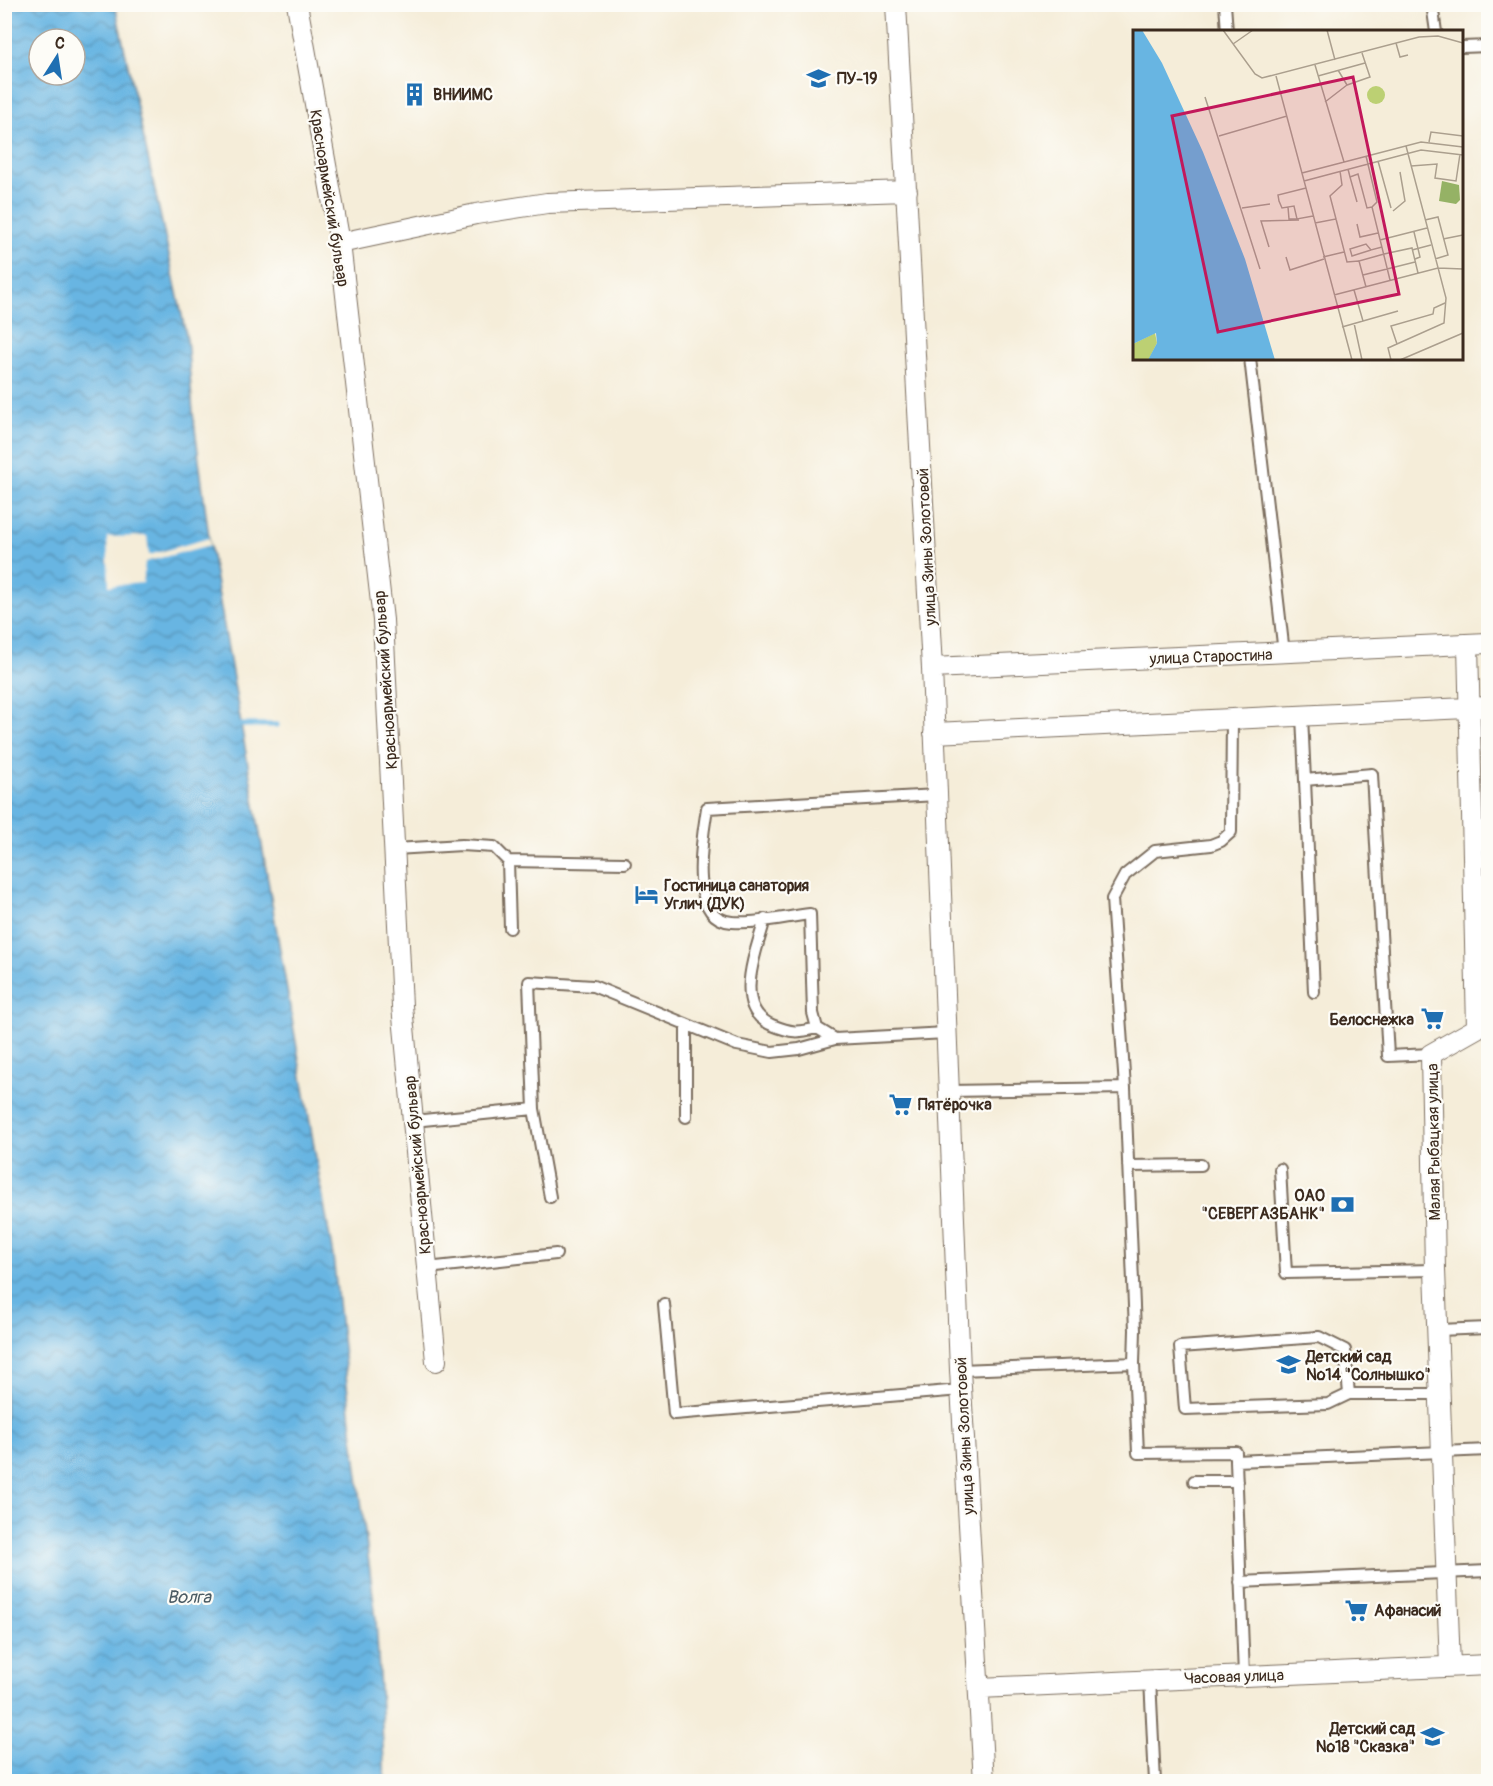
<svg xmlns="http://www.w3.org/2000/svg" width="1493" height="1786" viewBox="0 0 1493 1786" font-family="Pangolin,sans-serif">
  <style>
    .water { fill: url(#water-waves); stroke: #527080; stroke-width: 1.5; fill-rule: evenodd }
    .pier { fill: #f5edd9 }
    .lines { fill: none; stroke-linecap: round; stroke-linejoin: round }
    .stream { stroke: #68b5e2; stroke-width: 5 }
    .lane-casing { stroke: #7c6e5f; stroke-width: 14 }
    .street-casing { stroke: #7c6e5f; stroke-width: 22 }
    .lane { stroke: #fff; stroke-width: 10 }
    .street { stroke: #fff; stroke-width: 20 }
    .labels { text-anchor: middle; stroke-width: 4.5; stroke-linejoin: round; paint-order: stroke }
    .poi-label { font-size: 16px; font-weight: bold; fill: #3b2a1e; stroke: #fdfcf7; text-anchor: start }
    .street-label { font-size: 16px; fill: #3b2a1e; stroke: #fdfcf7 }
    .water-label { font-size: 18px; font-style: italic; fill: #4b5b63; stroke: #fdfcf7 }
    .inset-road { fill: none; stroke: #ab9f8e; stroke-width: 1.5 }
    .view { fill: #c2185b; fill-opacity: 0.15; stroke: #c2185b; stroke-width: 3 }
    .inset-edge { fill: none; stroke: #3b2a1e; stroke-width: 3 }
  </style>
  <defs>
    <pattern id="water-waves" width="16" height="10" patternUnits="userSpaceOnUse" patternTransform="scale(1.5)"><rect width="16" height="10" fill="#68b5e2"/><path d="M0 5q4-4 8 0t8 0" fill="none" stroke="#5793b7"/></pattern>
  </defs>
  <rect width="100%" height="100%" fill="#fdfcf7"/>
  <filter id="ink" filterUnits="userSpaceOnUse"><feTurbulence type="fractalNoise" baseFrequency=".0167" numOctaves="2"/><feDisplacementMap in="SourceGraphic" scale="12" xChannelSelector="R" yChannelSelector="G"/><feConvolveMatrix kernelMatrix="1 2 1 2 8 2 1 2 1" color-interpolation-filters="sRGB"/></filter>
  <filter id="wash" filterUnits="userSpaceOnUse"><feTurbulence type="fractalNoise" baseFrequency=".008" numOctaves="4" result="noise"/><feDisplacementMap in="SourceGraphic" scale="24" xChannelSelector="R" yChannelSelector="G"/><feGaussianBlur stdDeviation="1.35" result="paint"/><feColorMatrix in="noise" values="0 0 0 0 0 0 0 0 0 0 0 0 0 0 0 0 0 1.4 0 .05"/><feComposite in="paint" operator="in"/></filter>
  <g filter="url(#wash)">
    <rect width="100%" height="100%" fill="#f5edd9"/>
    <path class="water" d="M5 5H115L187 339 193 413 210 545 333 1256 351 1421 376 1619 385 1781 5 1782ZM39 39H75V75H39Z"/>
    <path class="pier" d="M147 536 149 555 209 538 210 545 145 562 143 583 109 586 107 537Z"/>
    <g class="lines">
      <path class="stream" d="M234 725H277"/>
    </g>
  </g>
  <g filter="url(#ink)">
    <g class="lines">
      <defs>
        <path id="lane" d="M1225 4 1227 32
          M1432 4 1436 32
          M1462 47 1488 46
          M1250 358 1284 653
          M1302 716 1305 780 1372 774 1388 1056 1431 1054
          M1305 780 1314 992
          M937 795 707 808C703 835 686 919 732 922 757 924 785 917 810 914L813 1013 817 1028 835 1039 946 1033
          M395 849 462 845 494 847 508 861 625 863
          M508 861 510 928
          M765 919C757 950 731 1008 772 1025 792 1033 797 1033 817 1028
          M1125 1088 1135 1330 1134 1363 1138 1453 1236 1452V1461
          M949 1091 1125 1088 1112 899 1125 875 1155 851 1211 845 1221 841 1231 832 1232 720
          M686 1117V1024
          M413 1121 534 1109
          M1128 1166 1201 1165
          M1280 1169 1286 1273 1435 1270
          M550 1197 534 1109 529 982 593 986 737 1045 772 1052 799 1049 835 1039
          M427 1268 556 1254
          M664 1304 674 1414 961 1390
          M1438 1330 1488 1328
          M960 1370 1134 1363
          M1349 1394 1328 1404 1185 1409 1180 1347 1319 1337 1345 1350 1349 1394H1441
          M1194 1481H1237
          M1240 1582 1488 1571
          M1244 1676 1236 1461 1488 1450
          M1150 1679 1155 1782"/>
        <path id="street" d="M297 4 340 243 383 620 402 1006 436 1361
          M896 4 932 668 960 1370 984 1782
          M340 243 476 214 547 203 907 191
          M932 668 1488 643
          M934 733 1488 707
          M1450 1666 1435 1270 1431 1054 1477 1028 1468 644
          M979 1688 1488 1665"/>
      </defs>
      <use href="#lane" class="lane-casing"/>
      <use href="#street" class="street-casing"/>
      <use href="#lane" class="lane"/>
      <use href="#street" class="street"/>
    </g>
  </g>
  <defs>
    <symbol id="university-bare" viewBox="-9 -9 18 18"><path d="M0-5L7-2L0 1L-7-2ZM-4 1L0 2.5L4 1V4Q0 6-4 4Z" fill="#1f6fb2" stroke="#fdfcf7" stroke-width="2.5" paint-order="stroke"/></symbol>
    <symbol id="building-bare" viewBox="-9 -9 18 18"><path d="M-4-6H4V6H1V3H-1V6H-4ZM-2.5-4.3h1.7v1.8h-1.7ZM.8-4.3h1.7v1.8H.8ZM-2.5-1h1.7V.8h-1.7ZM.8-1h1.7V.8H.8Z" fill="#1f6fb2" stroke="#fdfcf7" stroke-width="2.5" paint-order="stroke"/></symbol>
    <symbol id="hotel-bare" viewBox="-9 -9 18 18"><path d="M-6-4.5h1.5V1H6V5H4.5V3h-9V5H-6ZM-4 0a1.8 1.8 0 1 1 3.6 0ZM.5 0V-2.5h3Q6-2.5 6 0Z" fill="#1f6fb2" stroke="#fdfcf7" stroke-width="2.5" paint-order="stroke"/></symbol>
    <symbol id="supermarket-bare" viewBox="-9 -9 18 18"><path d="M-6-5.5h2.5l.6 2H6L4.5 2H-2.5L-4.4-4H-6ZM-1.5 3.2a1.3 1.3 0 1 0 .1 0ZM3 3.2a1.3 1.3 0 1 0 .1 0Z" fill="#1f6fb2" stroke="#fdfcf7" stroke-width="2.5" paint-order="stroke"/></symbol>
    <symbol id="bank-bare" viewBox="-9 -9 18 18"><path d="M-6-4H6V4H-6ZM0-2.3a2.3 2.3 0 1 0 0 4.6a2.3 2.3 0 1 0 0-4.6Z" fill="#1f6fb2" stroke="#fdfcf7" stroke-width="2.5" paint-order="stroke"/></symbol>
    <symbol id="school-bare" viewBox="-9 -9 18 18"><path d="M0-5L7-2L0 1L-7-2ZM-4 1L0 2.5L4 1V4Q0 6-4 4Z" fill="#1f6fb2" stroke="#fdfcf7" stroke-width="2.5" paint-order="stroke"/></symbol>
  </defs>
  <g fill-rule="evenodd">
    <use href="#university-bare" x="802" y="62" width="33" height="33"/>
    <use href="#building-bare" x="398" y="78" width="33" height="33"/>
    <use href="#hotel-bare" x="630" y="878" width="33" height="33"/>
    <use href="#supermarket-bare" x="1416" y="1002" width="33" height="33"/>
    <use href="#supermarket-bare" x="884" y="1088" width="33" height="33"/>
    <use href="#bank-bare" x="1326" y="1188" width="33" height="33"/>
    <use href="#school-bare" x="1272" y="1348" width="33" height="33"/>
    <use href="#supermarket-bare" x="1340" y="1594" width="33" height="33"/>
    <use href="#school-bare" x="1416" y="1720" width="33" height="33"/>
  </g>
  <g class="labels">
    <g class="poi-label">
      <text x="837" y="84">ПУ-19</text>
      <text x="433" y="100">ВНИИМС</text>
      <text x="664" y="891">Гостиница санатория<tspan x="664" dy="18">Углич (ДУК)</tspan></text>
      <text x="1414" y="1025" text-anchor="end">Белоснежка</text>
      <text x="918" y="1110">Пятёрочка</text>
      <text x="1325" y="1201" text-anchor="end">ОАО<tspan x="1325" dy="18">"СЕВЕРГАЗБАНК"</tspan></text>
      <text x="1306" y="1362">Детский сад<tspan x="1306" dy="18">№14 "Солнышко"</tspan></text>
      <text x="1374" y="1616">Афанасий</text>
      <text x="1415" y="1734" text-anchor="end">Детский сад<tspan x="1415" dy="18">№18 "Сказка"</tspan></text>
    </g>
    <g class="street-label">
      <text transform="translate(330 198) rotate(81)" y="6">Красноармейский бульвар</text>
      <text transform="translate(926 547) rotate(-93)" y="6">улица Зины Золотовой</text>
      <text transform="translate(1211 656) rotate(-2)" y="6">улица Старостина</text>
      <text transform="translate(385 680) rotate(-94)" y="6">Красноармейский бульвар</text>
      <text transform="translate(1433 1142) rotate(-91)" y="6">Малая Рыбацкая улица</text>
      <text transform="translate(417 1165) rotate(-95)" y="6">Красноармейский бульвар</text>
      <text transform="translate(964 1436) rotate(-93)" y="6">улица Зины Золотовой</text>
      <text transform="translate(1234 1676) rotate(-2)" y="6">Часовая улица</text>
    </g>
    <g class="water-label">
      <text x="189" y="1603">Волга</text>
    </g>
  </g>
  <g transform="translate(1133 30)">
    <rect width="330" height="330" fill="#f5edd9"/>
    <path d="M22 303 24 313 16 329 0 330V314Z" fill="#bcd073"/>
    <path d="M309 151 326 155 327 170 323 174 306 171Z" fill="#95b265"/>
    <path d="M234 65a9 9 0 1 1 18 0a9 9 0 1 1-18 0Z" fill="#bcd073"/>
    <path d="M0 0H9L29 33 70 122 112 229 142 330H15L24 313 23 303 0 314Z" fill="#68b5e2"/>
    <path class="inset-road" d="M90 0 122 44 129 48 286 7 305 6 330 13M194 0 202 30M263 13 267 27 275 25M100 14 120 0M182 35 211 132M205 40 214 55 237 47 229 23M143 46 219 330M185 46 232 33M72 67 127 239M192 72 214 55M86 106 154 86M296 112 298 102 330 106M233 126 244 172 239 177 257 250M245 131 258 178M278 136 304 134 302 148 323 151 327 124M215 139 217 147 225 144 234 178 239 177M169 143 288 112 330 117M217 147 224 172M171 151 288 120 330 125M173 158 145 165 146 171 149 178 161 176 164 189 180 186M155 177 156 189H164M109 178 137 174M260 181 272 171 267 142M203 189 214 232 226 231M292 190 305 187 315 225 302 229M182 193 203 189 197 166 209 155 207 141M224 194 227 207 245 203M281 202 287 227 282 229M310 209 330 205M247 210 294 198M136 217 128 191 166 190M238 220 219 226 217 219 233 214 238 220 249 217M279 220 298 215M153 227 157 240 191 229M190 227 211 222M230 245 282 232M233 257 226 231 251 224 279 218 285 243M221 260 230 291M201 265 305 238 330 239M221 293 229 330M209 297 265 281M264 314 258 296 300 284 301 278 312 273M258 330 255 318 311 293 313 268 273 116M267 330 330 303"/>
    <path class="view" d="M220 47 266 264 85 302 39 86Z"/>
    <rect width="330" height="330" class="inset-edge"/>
  </g>
  <rect width="1493" height="1786" fill="none" stroke="#fdfcf7" stroke-width="24"/>
  <g transform="translate(57 57) rotate(12)"><circle r="28" fill="#fdfcf7" stroke="#afa8a0" stroke-width="1.5"/>
  <path d="M0-4.5L10 22L0 15L-10 22Z" fill="#1f6fb2"/>
  <text y="-9" font-size="16" font-weight="bold" text-anchor="middle" fill="#3b2a1e">С</text>
  </g>
</svg>
